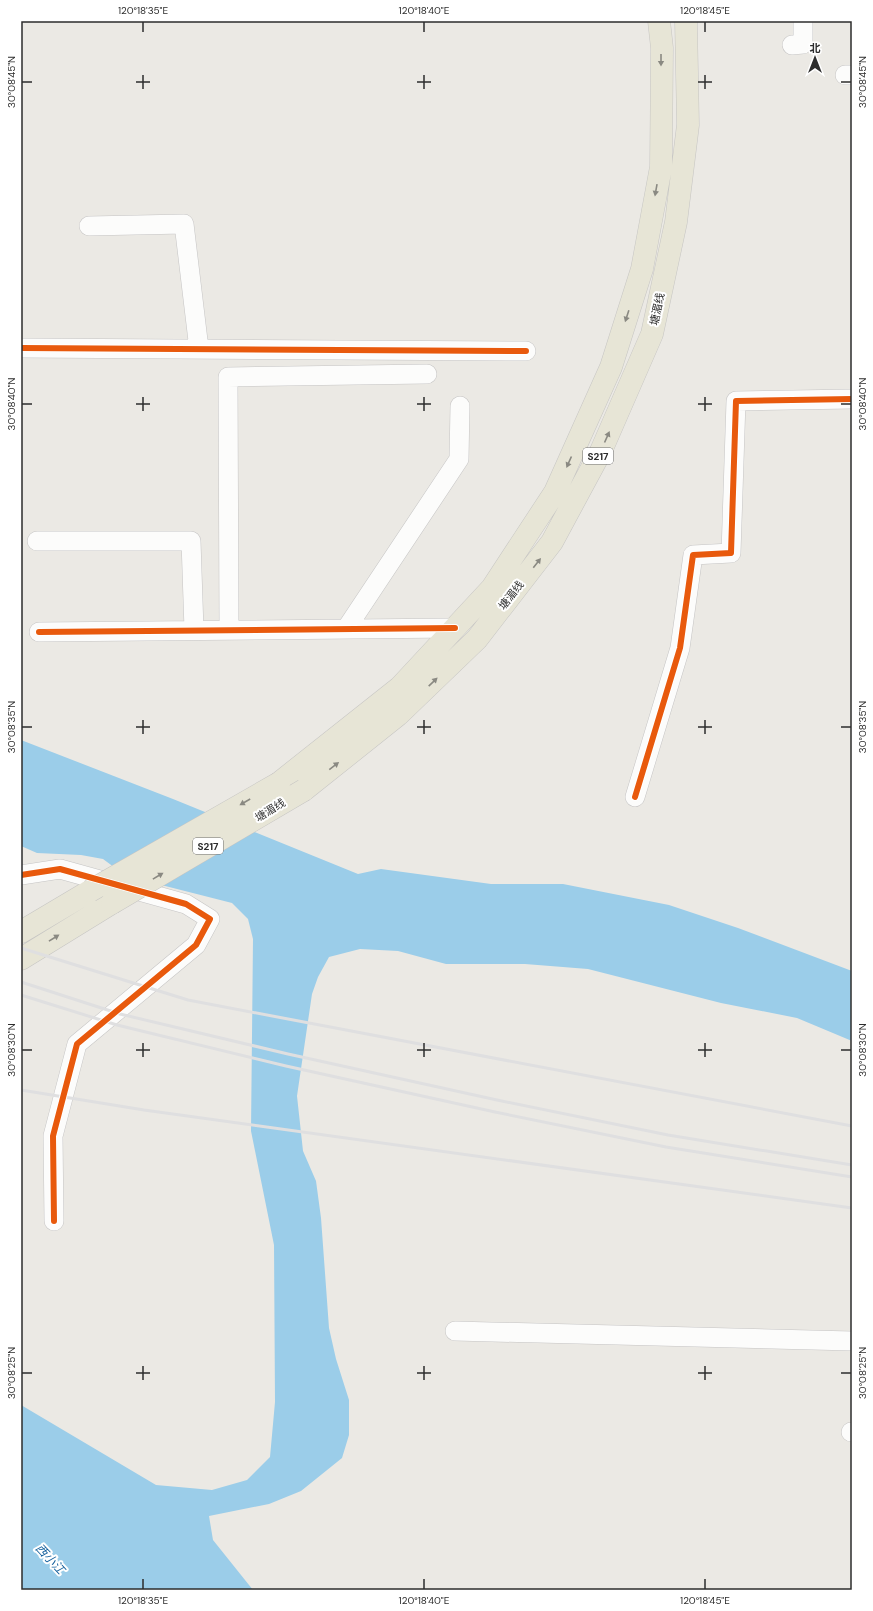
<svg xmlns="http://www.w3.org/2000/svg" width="873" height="1611" viewBox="0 0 873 1611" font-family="'DM Sans','Noto Sans SC',sans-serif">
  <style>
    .water { fill: #9bcde9 }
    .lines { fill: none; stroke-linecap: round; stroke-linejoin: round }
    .minor-casing { stroke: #c5c4c4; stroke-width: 20 }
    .major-casing { stroke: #c6c5c3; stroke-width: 23 }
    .minor { stroke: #fcfcfb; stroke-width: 19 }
    .major { stroke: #e7e5d6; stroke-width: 22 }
    .rail { stroke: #dfdfe0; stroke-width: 3 }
    .major-bridge-casing { stroke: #c6c5c3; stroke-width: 23; stroke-linecap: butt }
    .major-bridge { stroke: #e7e5d6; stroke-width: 22 }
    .cycleway-casing { stroke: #fff; stroke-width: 8 }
    .cycleway { stroke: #e8590c; stroke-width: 6 }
    .oneway { fill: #8a8982 }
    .ticks { fill: none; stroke: #2d2d2d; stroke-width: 1.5 }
    .labels { text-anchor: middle; stroke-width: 4; stroke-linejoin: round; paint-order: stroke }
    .shield { fill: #fff; stroke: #6c6c6c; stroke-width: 1 }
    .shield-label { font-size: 10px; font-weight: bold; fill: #2d2d2d }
    .street-label { font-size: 11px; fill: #2d2d2d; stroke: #fff }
    .water-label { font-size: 12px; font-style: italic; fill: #135f9c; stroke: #fff }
    .neatline { fill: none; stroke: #2d2d2d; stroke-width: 1.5 }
    .ticks-label { font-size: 10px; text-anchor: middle; fill: #2d2d2d }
  </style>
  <rect width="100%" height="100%" fill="#ebe9e4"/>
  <path class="water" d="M21 740 173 799 358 874 381 869 491 884H563L669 905 738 928 852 971V1041L797 1018 721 1003 588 969 525 964H446L398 951 360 949 329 957 318 977 312 994 297 1096 303 1151 316 1181 321 1218 329 1328 336 1359 349 1400V1435L342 1458 301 1491 269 1504 209 1516 213 1540 253 1590H21V1405L156 1485 212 1490 247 1480 270 1457 275 1402 274 1245 251 1131 253 939 248 919 232 903 126 876 103 859 81 855 37 853 21 846Z"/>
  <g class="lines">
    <defs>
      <path id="minor" d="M792 45 803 44V21
        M845 75H852
        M89 226 184 224 199 349
        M21 348 526 351
        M37 541H191L194 630
        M346 629 459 459 460 406
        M229 630 228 377 427 374
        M39 632 455 628
        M635 797 680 648 693 555 731 553 736 401 852 399
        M21 875 60 869 186 904 210 919 196 945 77 1044 53 1136 54 1221
        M455 1331 852 1341
        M851 1432H852"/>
      <path id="major" d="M279 783 400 687 492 588 555 492 611 367 642 269 661 167 662 48 659 21
        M304 790 398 715 477 639 552 542 601 451 652 334 676 222 688 125 686 21
        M21 932 90 891
        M21 959 112 903"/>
    </defs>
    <use href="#minor" class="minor-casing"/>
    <use href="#major" class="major-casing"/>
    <use href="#minor" class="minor"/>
    <use href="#major" class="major"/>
    <path class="rail" d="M21 948 188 1000 852 1126
      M21 982 120 1014 288 1054 497 1100 668 1135 852 1165
      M21 995 117 1025 286 1066 495 1112 666 1147 852 1177
      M21 1090 144 1110 852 1208"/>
    <defs>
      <path id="major-bridge" d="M90 891 279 783
        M112 903 304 790"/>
    </defs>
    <use href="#major-bridge" class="major-bridge-casing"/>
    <use href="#major-bridge" class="major-bridge"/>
    <defs>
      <path id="cycleway" d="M21 348 526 351
        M39 632 455 628
        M635 797 680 648 693 555 731 553 736 401 852 399
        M21 875 60 869 186 904 210 919 196 945 77 1044 53 1136 54 1221"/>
    </defs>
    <use href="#cycleway" class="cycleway-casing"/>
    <use href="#cycleway" class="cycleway"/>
  </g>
  <defs><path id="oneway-solid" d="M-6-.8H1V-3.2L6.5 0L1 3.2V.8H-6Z"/></defs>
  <g class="oneway">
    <use href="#oneway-solid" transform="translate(661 60) rotate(90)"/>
    <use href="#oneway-solid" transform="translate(656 190) rotate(100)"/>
    <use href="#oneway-solid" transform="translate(627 316) rotate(108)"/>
    <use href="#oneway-solid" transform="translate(607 437) rotate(-66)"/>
    <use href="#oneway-solid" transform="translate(569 462) rotate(114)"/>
    <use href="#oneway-solid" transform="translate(537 563) rotate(-52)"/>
    <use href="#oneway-solid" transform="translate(433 682) rotate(-44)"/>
    <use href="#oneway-solid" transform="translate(334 766) rotate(-38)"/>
    <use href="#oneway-solid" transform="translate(245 802) rotate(150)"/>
    <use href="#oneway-solid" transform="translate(158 876) rotate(-31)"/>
    <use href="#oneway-solid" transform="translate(54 938) rotate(-32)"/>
  </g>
  <path class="ticks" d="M143 22V32M424 22V32M705 22V32M143 75V89M424 75V89M705 75V89M22 82H32M136 82H150M417 82H431M698 82H712M841 82H851M143 397V411M424 397V411M705 397V411M22 404H32M136 404H150M417 404H431M698 404H712M841 404H851M143 720V734M424 720V734M705 720V734M22 727H32M136 727H150M417 727H431M698 727H712M841 727H851M143 1043V1057M424 1043V1057M705 1043V1057M22 1050H32M136 1050H150M417 1050H431M698 1050H712M841 1050H851M143 1366V1380M424 1366V1380M705 1366V1380M22 1373H32M136 1373H150M417 1373H431M698 1373H712M841 1373H851M143 1579V1589M424 1579V1589M705 1579V1589"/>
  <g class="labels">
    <g class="shield">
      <rect x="583" y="448" width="30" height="16" rx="3"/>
      <rect x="193" y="838" width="30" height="16" rx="3"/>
    </g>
    <g class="shield-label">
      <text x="598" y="460">S217</text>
      <text x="208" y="850">S217</text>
    </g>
    <g class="street-label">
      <text transform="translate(657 309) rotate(-78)" y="4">塘湄线</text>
      <text transform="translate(511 595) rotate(-52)" y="4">塘湄线</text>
      <text transform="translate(270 810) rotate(-31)" y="4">塘湄线</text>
    </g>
    <g class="water-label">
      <text transform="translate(50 1559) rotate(47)" y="4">西小江</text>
    </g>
  </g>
  <rect width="873" height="1611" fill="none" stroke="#ffffff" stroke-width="44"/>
  <g transform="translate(815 58)" stroke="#ffffff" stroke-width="3" paint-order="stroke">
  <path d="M0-3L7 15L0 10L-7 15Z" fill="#2d2d2d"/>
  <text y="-6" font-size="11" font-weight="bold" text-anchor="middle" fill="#2d2d2d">北</text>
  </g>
  <rect x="22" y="22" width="829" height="1567" class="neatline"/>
  <g class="ticks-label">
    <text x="143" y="14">120°18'35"E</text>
    <text x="424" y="14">120°18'40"E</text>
    <text x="705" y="14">120°18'45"E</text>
    <text transform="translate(11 82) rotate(-90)" y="4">30°08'45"N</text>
    <text transform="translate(862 82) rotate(-90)" y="4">30°08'45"N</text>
    <text transform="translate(11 404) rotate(-90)" y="4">30°08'40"N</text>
    <text transform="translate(862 404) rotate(-90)" y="4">30°08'40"N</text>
    <text transform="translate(11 727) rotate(-90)" y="4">30°08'35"N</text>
    <text transform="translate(862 727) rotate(-90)" y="4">30°08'35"N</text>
    <text transform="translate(11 1050) rotate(-90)" y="4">30°08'30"N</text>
    <text transform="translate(862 1050) rotate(-90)" y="4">30°08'30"N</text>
    <text transform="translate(11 1373) rotate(-90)" y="4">30°08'25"N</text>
    <text transform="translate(862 1373) rotate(-90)" y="4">30°08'25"N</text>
    <text x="143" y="1604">120°18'35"E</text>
    <text x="424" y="1604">120°18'40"E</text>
    <text x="705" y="1604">120°18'45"E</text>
  </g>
</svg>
